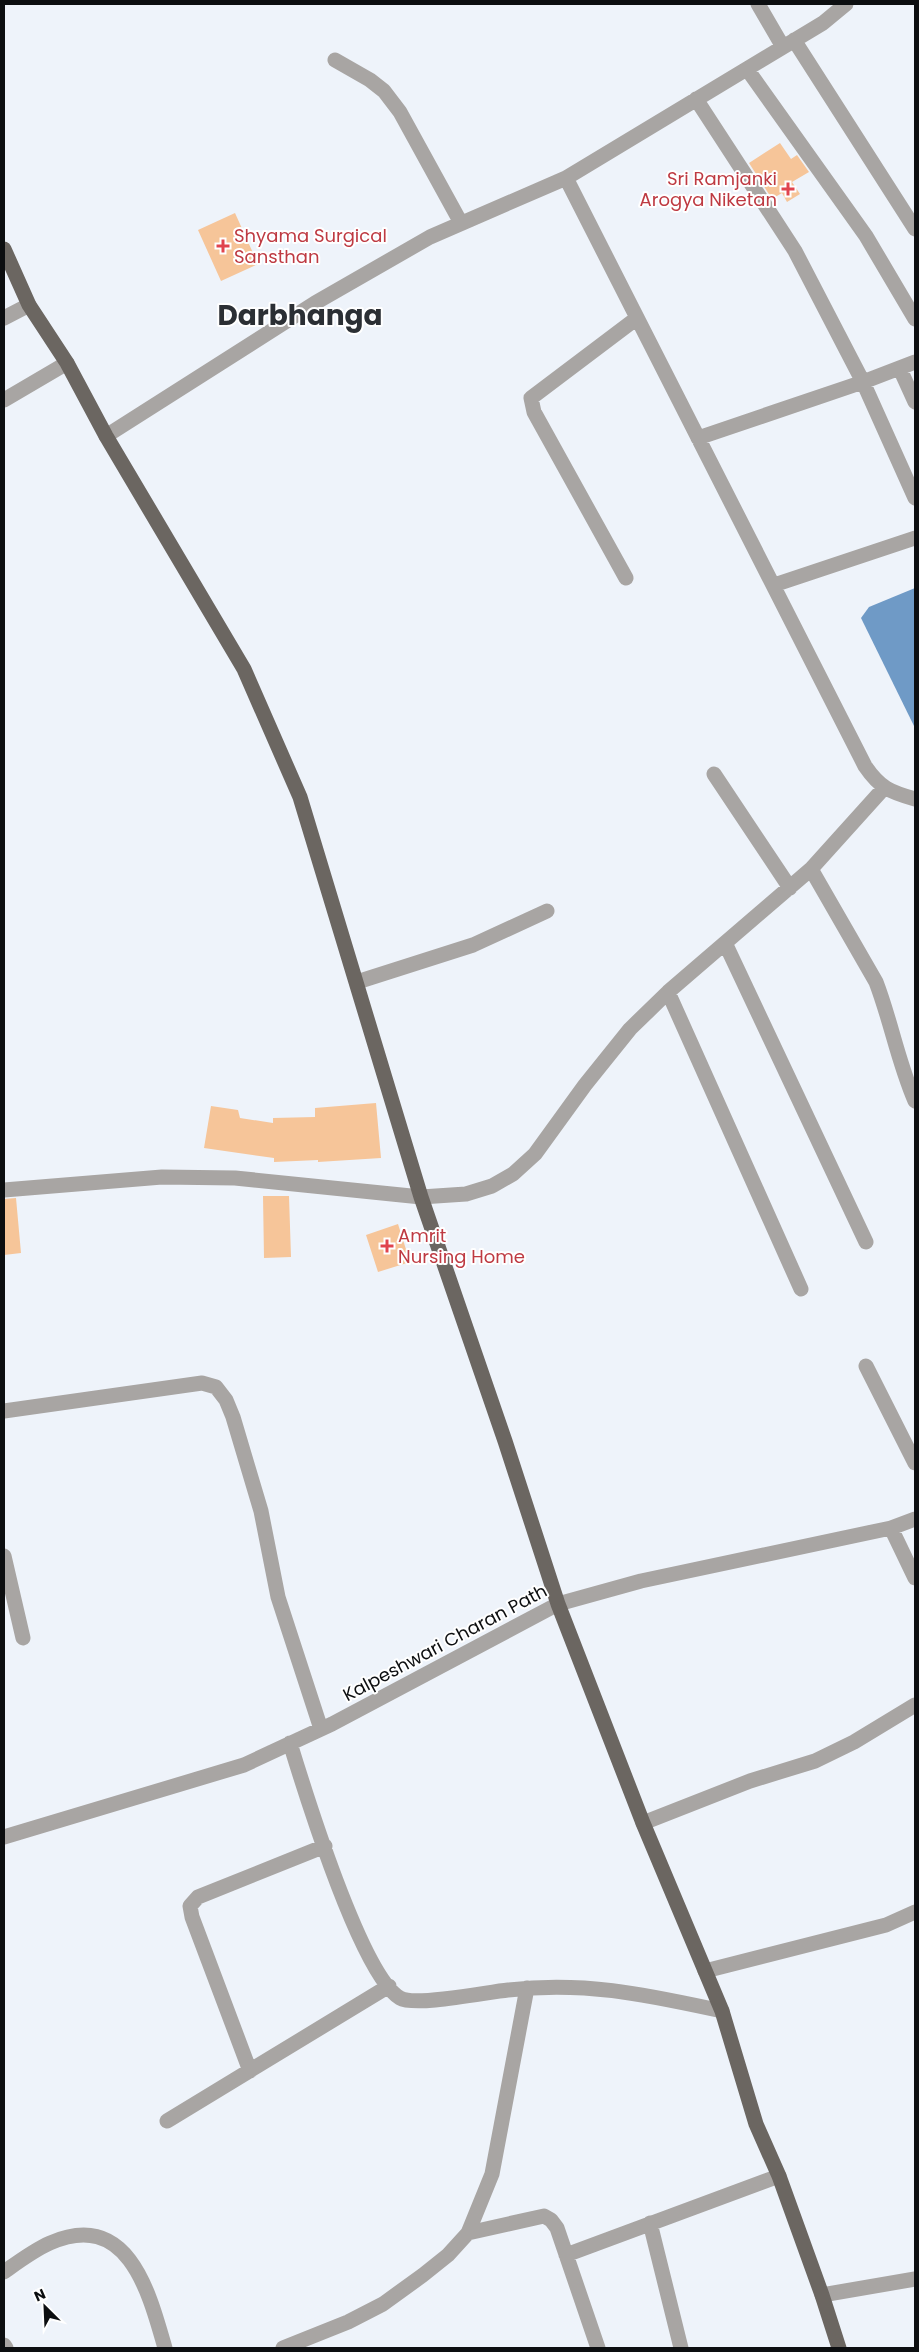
<svg xmlns="http://www.w3.org/2000/svg" width="919" height="2352" viewBox="0 0 919 2352" font-family="Poppins,sans-serif">
  <style>
    .water { fill: #6f9ac6 }
    .building { fill: #f6c599 }
    .lines { fill: none; stroke-linecap: round; stroke-linejoin: round }
    .minor { stroke: #a8a5a3; stroke-width: 15 }
    .major { stroke: #6b6661; stroke-width: 15 }
    .health-dot { fill: #e0444e; stroke: #fff; stroke-width: 2 }
    .labels { text-anchor: middle; stroke-width: 4; stroke-linejoin: round; paint-order: stroke }
    .health-label { font-size: 18px; fill: #be3a42; stroke: #fff; text-anchor: start }
    .street-label { font-size: 18px; fill: #0c0e10; stroke: #fff }
    .town-label { font-size: 28px; font-weight: bold; fill: #2b2f34; stroke: #fff }
  </style>
  <rect width="100%" height="100%" fill="#eef3fa"/>
  <path class="water" d="M915 588V728L861 618 869 607Z"/>
  <path class="building" d="M780 143 791 159 797 155 809 172 792 182 800 194 787 202 782 193 772 199 749 163Z
    M235 213 258 264 221 281 198 230Z
    M376 1103 381 1158 318 1162V1160L274 1162V1158L204 1148 211 1106 238 1110 240 1118 273 1123V1118L315 1117V1108Z
    M263 1196H289L291 1257 264 1258Z
    M16 1198 21 1253 4 1255V1199Z
    M398 1224 410 1262 378 1272 366 1235Z"/>
  <g class="lines">
    <path class="minor" d="M758 4 783 47
      M794 40 915 229
      M335 60 370 80 384 91 400 112 461 223
      M747 69 866 236 915 319
      M696 99 795 251 863 382 915 498
      M566 178 865 766C880 788 890 792 915 799
      M4 318 29 305
      M900 369 915 402
      M4 400 67 363
      M106 436 315 303 430 237 566 178 823 23 846 4
      M698 438 863 382 915 362
      M626 578 534 412 531 398 637 318
      M774 585 915 538
      M714 774 790 888
      M811 869 876 982C891 1021 898 1062 915 1101
      M726 945 866 1242
      M357 982 473 945 547 911
      M668 992 801 1289
      M4 1190 162 1177 235 1178 421 1197 466 1194 492 1186 513 1174 535 1154 585 1085 630 1029 668 992 811 869 884 788
      M866 1366 915 1463
      M4 1411 202 1383 216 1387 226 1400 233 1417 261 1511 278 1597 321 1729
      M891 1528 915 1578
      M4 1556 23 1638
      M290 1743C305 1792 361 1975 400 1998 415 2007 487 1992 508 1990 586 1981 647 1995 722 2011
      M643 1823 750 1781 815 1761 854 1742 915 1705
      M4 1837 244 1765 332 1724 558 1604 641 1581 891 1528 915 1519
      M705 1971 886 1925 915 1912
      M250 2071 192 1917 190 1906 198 1897 325 1846
      M167 2121 389 1986
      M650 2223 681 2348
      M468 2233 544 2216 551 2220 557 2228 598 2348
      M566 2255 779 2176
      M4 2272C18 2262 34 2250 50 2243 128 2209 149 2292 165 2348
      M822 2295 915 2279
      M4 2345 6 2348
      M283 2348 348 2322 383 2304 423 2275 448 2255 468 2233 492 2174 527 1988"/>
    <path class="major" d="M4 249 29 305 67 363 106 436 244 669 300 797 421 1197 505 1441 558 1604 643 1823 722 2011 756 2124 779 2176 822 2295 839 2348"/>
  </g>
  <g class="health-dot">
    <path d="M785.5 181.5h5v5h5v5h-5v5h-5v-5h-5v-5h5z"/>
    <path d="M220.5 238.5h5v5h5v5h-5v5h-5v-5h-5v-5h5z"/>
    <path d="M384.5 1238.5h5v5h5v5h-5v5h-5v-5h-5v-5h5z"/>
  </g>
  <g class="labels">
    <g class="health-label">
      <text x="777" y="185" text-anchor="end">Sri Ramjanki<tspan x="777" dy="21">Arogya Niketan</tspan></text>
      <text x="234" y="242">Shyama Surgical<tspan x="234" dy="21">Sansthan</tspan></text>
      <text x="398" y="1242">Amrit<tspan x="398" dy="21">Nursing Home</tspan></text>
    </g>
    <g class="street-label">
      <text transform="translate(445 1643) rotate(-28)" y="6">Kalpeshwari Charan Path</text>
    </g>
    <g class="town-label">
      <text x="300" y="325">Darbhanga</text>
    </g>
  </g>
  <rect width="919" height="2352" fill="none" stroke="#0c0e10" stroke-width="10"/>
  <g transform="translate(45 2307) rotate(336)" stroke="#ffffff" stroke-width="4" paint-order="stroke">
  <path d="M0-4L9 19L0 12L-9 19Z" fill="#0c0e10"/>
  <text y="-8" font-size="14" font-weight="bold" text-anchor="middle" fill="#0c0e10">N</text>
  </g>
</svg>
